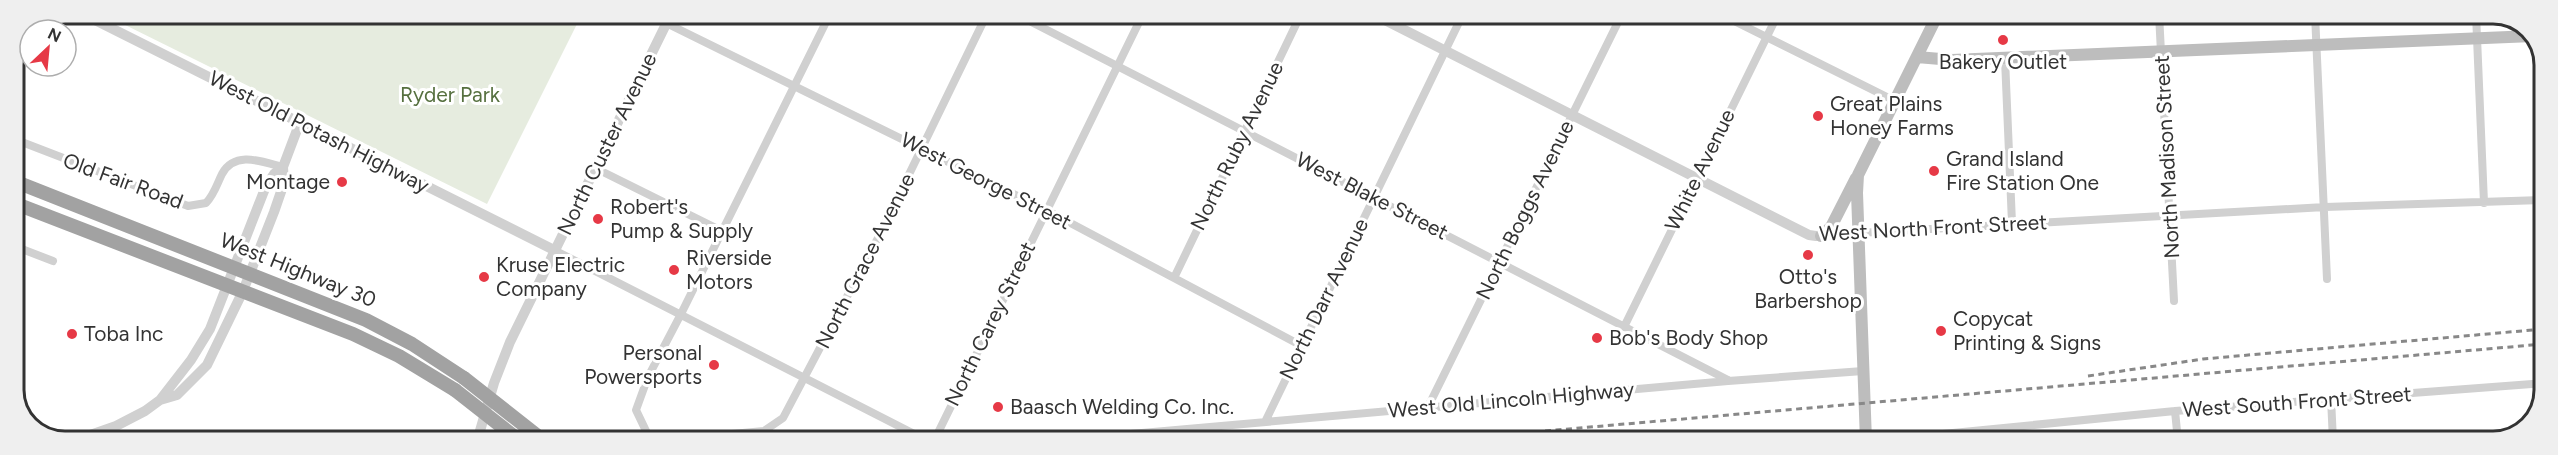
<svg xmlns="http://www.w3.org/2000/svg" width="2558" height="455" viewBox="0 0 2558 455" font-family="Figtree,sans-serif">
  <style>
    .green { fill: #e6ecdf }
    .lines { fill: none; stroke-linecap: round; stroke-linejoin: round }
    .minor { stroke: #d0d0d0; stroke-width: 8 }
    .tertiary { stroke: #d0d0d0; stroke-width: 10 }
    .secondary { stroke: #bdbdbd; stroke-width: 12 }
    .trunk { stroke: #a2a2a2; stroke-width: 14 }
    .rail { stroke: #888; stroke-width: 3; stroke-dasharray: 6 4.5; stroke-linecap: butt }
    .trunk-bridge { stroke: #a2a2a2; stroke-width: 14 }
    .poi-dot { fill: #e63946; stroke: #fff; stroke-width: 2 }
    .labels { text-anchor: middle; stroke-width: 6; stroke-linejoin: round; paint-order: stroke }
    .poi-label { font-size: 21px; fill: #333; stroke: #fff; text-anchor: start }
    .park-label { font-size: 21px; fill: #56703f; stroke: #fff }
    .street-label { font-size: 21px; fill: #333; stroke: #fff }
    .rim { fill: none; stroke: #333; stroke-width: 3 }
  </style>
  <rect width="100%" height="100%" fill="#fff"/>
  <path class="green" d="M103 14H582L487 204Z"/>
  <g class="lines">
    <path class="minor" d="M830 14 681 314 648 377 636 410 647 433 668 440 764 431 783 418 879 236 987 14
      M1016 14 1728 380
      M1720 14 1895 101
      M2159 14 2174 301
      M2315 14 2327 279
      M2476 14 2484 203
      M666 23 1046 210 1302 346
      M2005 59 2012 223
      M14 139 188 206 206 203C214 195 217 184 222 174 235 150 263 162 283 167
      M595 168 722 231
      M1858 233 2325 207 2544 200
      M14 246 53 261
      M554 250 928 441
      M1174 278 1301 14
      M1624 327 1778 14
      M2331 398 2333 441
      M1428 407 1622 14
      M2175 411 2178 441
      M1265 422 1463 14
      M934 441 1143 14
      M1051 441 1728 381 1863 371
      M1871 441 2175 411 2544 383"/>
    <path class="tertiary" d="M83 14 554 250
      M1373 14 1809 235 1816 236 1858 233
      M160 400 191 360 210 329 266 186 274 174 283 167 300 122
      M73 441 116 426 145 411 160 400 177 395 207 365 243 291 274 212 284 183 283 167
      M477 441 494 383 510 342 671 14"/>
    <path class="secondary" d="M1917 57 1952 60 2533 36
      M1821 236 1831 227 1856 178
      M1866 441 1857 193 1858 175 1938 14"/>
    <path class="trunk" d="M14 181 366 320 412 344 464 378
      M14 203 353 334 399 356 455 390"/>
    <path class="rail" d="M2088 376 2203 359 2544 329
      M1430 441 2544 344"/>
    <path class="trunk-bridge" d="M464 378 544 441
      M455 390 520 441"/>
  </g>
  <g class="poi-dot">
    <circle cx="2003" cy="40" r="6"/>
    <circle cx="1818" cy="116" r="6"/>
    <circle cx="1934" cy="171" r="6"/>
    <circle cx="342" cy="182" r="6"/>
    <circle cx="598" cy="219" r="6"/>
    <circle cx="1808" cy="255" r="6"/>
    <circle cx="674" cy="270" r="6"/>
    <circle cx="484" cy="277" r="6"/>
    <circle cx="1941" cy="331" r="6"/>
    <circle cx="72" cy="334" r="6"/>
    <circle cx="1597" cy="338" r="6"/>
    <circle cx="714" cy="365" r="6"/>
    <circle cx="998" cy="407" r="6"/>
  </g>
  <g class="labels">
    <g class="poi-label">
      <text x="2003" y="69" text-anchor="middle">Bakery Outlet</text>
      <text x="1830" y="111">Great Plains<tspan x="1830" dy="24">Honey Farms</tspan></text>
      <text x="1946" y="166">Grand Island<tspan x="1946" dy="24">Fire Station One</tspan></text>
      <text x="330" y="189" text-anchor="end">Montage</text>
      <text x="610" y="214">Robert's<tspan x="610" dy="24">Pump &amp; Supply</tspan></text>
      <text x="686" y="265">Riverside<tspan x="686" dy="24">Motors</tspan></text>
      <text x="496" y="272">Kruse Electric<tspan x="496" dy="24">Company</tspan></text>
      <text x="1808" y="284" text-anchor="middle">Otto's<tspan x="1808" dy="24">Barbershop</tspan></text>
      <text x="1953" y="326">Copycat<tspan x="1953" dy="24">Printing &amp; Signs</tspan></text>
      <text x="84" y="341">Toba Inc</text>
      <text x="1609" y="345">Bob's Body Shop</text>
      <text x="702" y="360" text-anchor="end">Personal<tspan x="702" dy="24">Powersports</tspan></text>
      <text x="1010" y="414">Baasch Welding Co. Inc.</text>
    </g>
    <g class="park-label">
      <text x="450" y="102">Ryder Park</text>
    </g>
    <g class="street-label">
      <text transform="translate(319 132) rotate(27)" y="7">West Old Potash Highway</text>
      <text transform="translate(607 144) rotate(-64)" y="7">North Custer Avenue</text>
      <text transform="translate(1237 146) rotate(-64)" y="7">North Ruby Avenue</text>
      <text transform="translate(2167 157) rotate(-93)" y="7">North Madison Street</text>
      <text transform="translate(1700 170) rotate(-64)" y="7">White Avenue</text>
      <text transform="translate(123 181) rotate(20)" y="7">Old Fair Road</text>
      <text transform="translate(986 181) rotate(27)" y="7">West George Street</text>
      <text transform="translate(1372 196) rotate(27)" y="7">West Blake Street</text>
      <text transform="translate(1525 210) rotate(-64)" y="7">North Boggs Avenue</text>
      <text transform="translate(1933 228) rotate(-3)" y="7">West North Front Street</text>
      <text transform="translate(865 261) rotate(-63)" y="7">North Grace Avenue</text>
      <text transform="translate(298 270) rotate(22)" y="7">West Highway 30</text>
      <text transform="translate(1324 299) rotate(-64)" y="7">North Darr Avenue</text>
      <text transform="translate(990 324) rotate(-64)" y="7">North Carey Street</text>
      <text transform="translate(1511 400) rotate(-5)" y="7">West Old Lincoln Highway</text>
      <text transform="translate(2297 402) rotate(-4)" y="7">West South Front Street</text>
    </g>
  </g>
  <path d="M0 0H2558V455H0ZM65 24H2493A41 41 0 0 1 2534 65V390A41 41 0 0 1 2493 431H65A41 41 0 0 1 24 390V65A41 41 0 0 1 65 24Z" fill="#efefef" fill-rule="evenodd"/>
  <path class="rim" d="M65 24H2493A41 41 0 0 1 2534 65V390A41 41 0 0 1 2493 431H65A41 41 0 0 1 24 390V65A41 41 0 0 1 65 24Z"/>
  <g transform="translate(48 48) rotate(26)"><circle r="28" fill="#ffffff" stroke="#adadad" stroke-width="1.5"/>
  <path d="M0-4.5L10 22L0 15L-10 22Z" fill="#e63946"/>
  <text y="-9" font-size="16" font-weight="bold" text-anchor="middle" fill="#333333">N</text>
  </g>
</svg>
